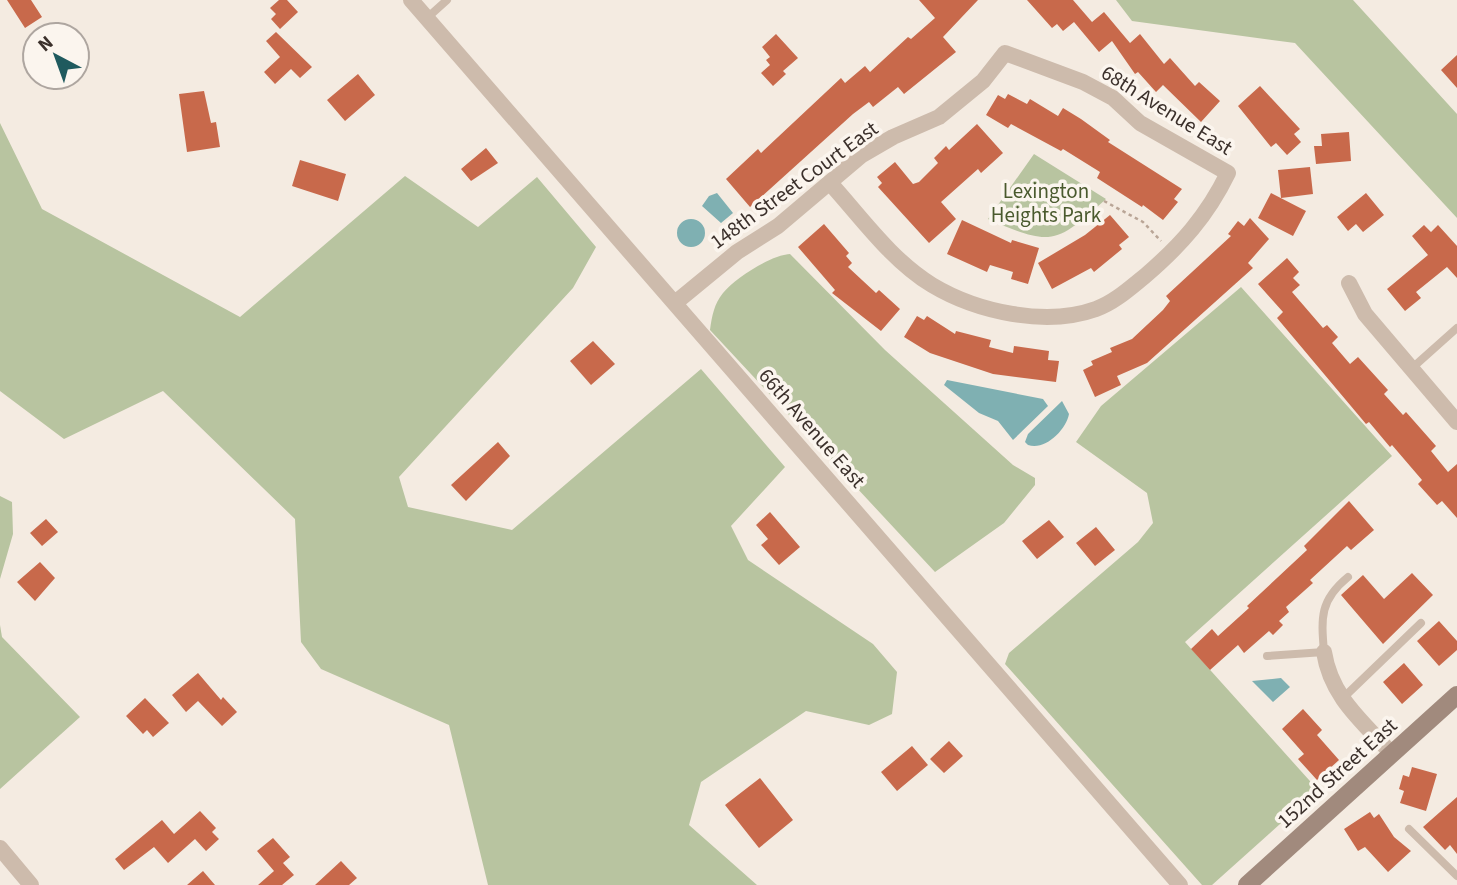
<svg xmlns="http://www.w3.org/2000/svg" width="1457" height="885" viewBox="0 0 1457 885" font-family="'Source Sans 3',sans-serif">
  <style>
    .green { fill: #b8c4a0 }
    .water { fill: #7fb0b2 }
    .building { fill: #c8694b }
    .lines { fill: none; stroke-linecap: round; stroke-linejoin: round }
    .path { stroke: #b9a596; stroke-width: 2.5; stroke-dasharray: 3.5 3.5; stroke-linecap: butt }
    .lane { stroke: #cdbbac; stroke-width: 8 }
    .street { stroke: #cdbbac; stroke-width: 16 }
    .secondary { stroke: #a18a7d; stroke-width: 18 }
    .labels { text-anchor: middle; stroke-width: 7; stroke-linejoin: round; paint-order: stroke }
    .street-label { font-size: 21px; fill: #3b302b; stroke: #fbf5ee }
    .park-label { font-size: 21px; fill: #4a5a2e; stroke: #fbf5ee }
  </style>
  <rect width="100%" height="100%" fill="#f4ebe1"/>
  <path class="green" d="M1116 0H1353L1457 114V218L1295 43 1132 21Z
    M0 123 42 209 240 317 405 176 478 227 537 177 596 247 573 288 399 477 408 507 512 530 701 369 785 467 731 526 748 560 873 644 897 672 892 714 869 725 806 711 701 782 689 825 757 885H488L449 725 321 669 301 642 295 519 163 391 64 439 0 391Z
    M1034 154 1106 199C1056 244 1052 247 988 219Z
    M790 254 885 350 1013 465 1035 478V485L1004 523 935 572 710 330C712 316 714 304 723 293 735 278 771 255 790 254Z
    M1241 287 1392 456 1185 642 1318 790 1212 885H1202L1005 664 1009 653 1138 542 1153 523 1147 493 1076 442 1101 406Z
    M0 496 12 502 13 534 0 579Z
    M0 625 2 637 80 717 0 789Z"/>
  <path class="water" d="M717 193 733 213 721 223 702 206 709 196Z
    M677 233a14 14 0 1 1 28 0a14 14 0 1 1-28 0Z
    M947 380 1043 399 1048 406 1013 440 998 421 979 413 944 385Z
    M1062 401 1069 414C1066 430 1045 451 1028 445L1025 442 1028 434Z
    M1281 678 1290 687 1273 702 1252 681Z"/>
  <path class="building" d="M7 0H31L42 17 25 28Z
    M279 0H287L298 12 280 29 271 19 276 14 270 8Z
    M919 0H978L943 37 956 52 904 94 898 87 873 107 869 102 853 114 750 207 726 179 758 149 761 153 841 78 845 83 865 66 870 72 908 37 911 39 935 18Z
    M1027 0H1073L1092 22 1104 12 1130 43 1140 34 1164 64 1170 58 1195 86 1199 82 1220 101 1201 122 1163 85 1156 92 1138 72 1135 74 1112 41 1099 52 1074 22 1063 31 1057 24 1052 28Z
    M276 32 312 67 300 78 291 69 275 84 264 72 280 57 266 41Z
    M776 34 798 58 783 71 786 74 773 86 761 73 770 65 766 60 770 57 762 47Z
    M1457 55V88L1441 70Z
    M358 74 375 95 345 121 327 100Z
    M1260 86 1300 129 1294 134 1301 142 1287 155 1276 143 1271 147 1238 106Z
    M204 91 211 123 216 122 220 147 187 152 179 94Z
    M1008 94 1027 104 1030 99 1058 116 1063 108 1081 119 1110 140 1108 142 1182 189 1174 199 1178 202 1163 220 1143 205 1142 207 1097 178 1100 172 1063 149 1061 151 1011 124 1008 128 986 115 998 95 1005 99Z
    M977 124 1003 153 981 173 978 169 941 202 956 219 929 243 878 187 882 183 877 177 895 162 913 184 919 182 938 163 934 158 946 146 949 150Z
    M1349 132 1351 161 1316 164 1314 146H1322L1321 134Z
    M486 148 498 163 471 181 461 169Z
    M300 160 346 174 338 201 292 186Z
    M1310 167 1313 194 1281 198 1278 170Z
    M1271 193 1306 211 1293 236 1258 218Z
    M1366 193 1384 215 1363 232 1356 224 1348 231 1337 217Z
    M1110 215 1129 237 1119 245 1122 249 1094 272 1091 268 1052 289 1038 263 1085 235Z
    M1250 218 1269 239 1248 263 1253 268 1147 363 1117 376 1121 385 1095 397 1083 370 1093 365 1091 361 1112 352 1110 348 1132 339 1163 310 1170 301 1166 296 1231 236 1228 234 1238 221 1244 226Z
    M962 220 1011 243 1012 240 1039 248 1028 284 1011 279 1013 272 990 265 987 272 947 254Z
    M824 224 849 253 846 256 852 263 848 267 876 293 879 290 900 309 881 331 832 293 835 290 798 247Z
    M1424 225 1431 232 1438 225 1457 246V278L1447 267 1416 292 1421 298 1405 311 1387 289 1428 255 1412 236Z
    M1287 258 1299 272 1293 278 1300 285 1292 292 1323 328 1327 325 1338 337 1332 343 1350 364 1358 357 1388 390 1384 394 1403 415 1406 412 1436 446 1431 451 1448 472 1457 464V518L1442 501 1437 505 1418 484 1422 480 1392 445 1390 447 1369 422 1366 424 1277 318 1283 312 1258 284Z
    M917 316 924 320 927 316 955 334 956 331 991 340 989 347 1013 353 1014 346 1049 351 1048 360 1059 361 1056 382 993 374 930 353 904 337Z
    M593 341 615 364 591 385 570 361Z
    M498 442 510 456 466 501 451 485Z
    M1349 501 1374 530 1351 550 1347 546 1310 580 1313 583 1286 607 1289 612 1279 621 1283 625 1273 635 1269 631 1244 653 1238 645 1210 670 1191 649 1212 629 1218 636 1249 608 1247 606 1307 550 1304 546Z
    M770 512 800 547 779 565 761 545 768 539 756 525Z
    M46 519 58 532 42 546 30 533Z
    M1049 520 1064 537 1037 559 1022 541Z
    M1096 527 1115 550 1095 566 1076 543Z
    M40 562 55 578 35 601 17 582Z
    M1412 573 1433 595 1383 644 1341 595 1363 575 1384 599Z
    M1439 621 1457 641V650L1439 666 1417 641Z
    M1404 663 1423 685 1402 704 1383 682Z
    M198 673 221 700 223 697 237 712 222 726 198 701 186 712 172 695Z
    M145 698 169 723 153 737 147 730 143 734 126 716Z
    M1303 709 1322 730 1317 735 1339 760 1317 780 1298 759 1304 754 1282 729Z
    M949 741 963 756 944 773 930 759Z
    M912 746 928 765 897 791 881 772Z
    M1412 767 1437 774 1426 811 1400 803 1404 791 1399 789 1403 775 1409 777Z
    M760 778 793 820 759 848 725 805Z
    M1457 797V854L1450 845 1445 850 1423 827Z
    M200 811 216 828 212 832 219 839 206 851 195 839 168 863 154 847 124 870 115 859 162 820 174 834Z
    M1370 812 1374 818 1379 814 1394 837 1411 851 1388 872 1365 847 1358 851 1344 829Z
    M273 838 290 857 283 863 294 875 282 885H258L274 871 257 851Z
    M341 861 357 878 349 885H315Z
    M203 871 215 885H187Z"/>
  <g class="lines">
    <path class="path" d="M1104 201 1143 222 1161 241"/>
    <path class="lane" d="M427 18 447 0
      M1411 369 1457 328
      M1267 656 1324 652C1321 617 1320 600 1348 577
      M1342 699 1421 623
      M1409 829 1457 876"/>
    <path class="street" d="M411 0 1180 885
      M1349 283 1365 314 1457 422
      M675 303 737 252 778 226 862 155 893 137 939 117 983 81 1005 53 1083 82 1113 98 1140 123 1228 173C1207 216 1181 245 1145 276 1130 288 1115 302 1096 309 1046 327 977 312 932 285 891 260 861 217 830 183
      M1324 652C1331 697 1362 721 1392 754
      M0 848 31 885"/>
    <path class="secondary" d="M1247 885 1457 695"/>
  </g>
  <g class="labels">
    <g class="street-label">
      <text transform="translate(1167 110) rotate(32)" y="7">68th Avenue East</text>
      <text transform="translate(794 185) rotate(-36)" y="7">148th Street Court East</text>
      <text transform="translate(812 428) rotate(49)" y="7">66th Avenue East</text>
      <text transform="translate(1337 773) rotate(-42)" y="7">152nd Street East</text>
    </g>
    <g class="park-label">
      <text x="1046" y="198">Lexington<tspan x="1046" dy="24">Heights Park</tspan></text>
    </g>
  </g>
  <g transform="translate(56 56) rotate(319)"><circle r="33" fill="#fbf5ee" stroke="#aea6a0" stroke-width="2"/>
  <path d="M0-5L12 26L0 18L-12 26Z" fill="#1f5a5e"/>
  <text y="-10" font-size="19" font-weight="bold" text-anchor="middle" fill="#3b302b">N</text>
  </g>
</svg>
